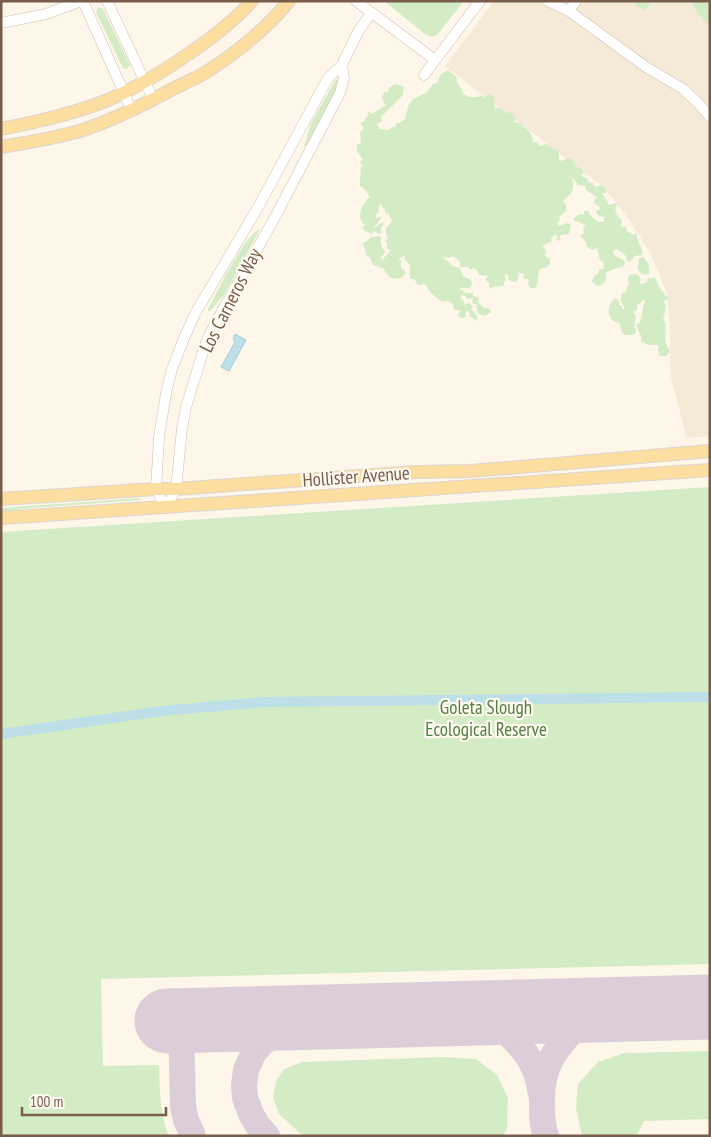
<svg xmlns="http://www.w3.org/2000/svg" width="711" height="1137" viewBox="0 0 711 1137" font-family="'PT Sans Narrow',sans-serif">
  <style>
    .residential { fill: #f5e9d7 }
    .green { fill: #d4ecc6 }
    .water { fill: #bcdfe8; stroke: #a2cfda }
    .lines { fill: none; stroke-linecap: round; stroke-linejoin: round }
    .canal { stroke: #bcdfe8; stroke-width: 10 }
    .taxiway { stroke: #dcced8; stroke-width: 26 }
    .runway { stroke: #dcced8; stroke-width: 65 }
    .minor-casing { stroke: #d0bead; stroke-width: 11 }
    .major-casing { stroke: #dcd5d0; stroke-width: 14 }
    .minor { stroke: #fff; stroke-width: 10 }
    .major { stroke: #fcdea0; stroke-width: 12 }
    .labels { text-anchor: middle; stroke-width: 4.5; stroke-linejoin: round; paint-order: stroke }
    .street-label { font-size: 19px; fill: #795d4b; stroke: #fffaf0 }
    .park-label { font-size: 19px; fill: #517f42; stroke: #fffaf0 }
  </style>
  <rect width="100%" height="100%" fill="#fdf6e9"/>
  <path class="residential" d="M494 1H710V436L687 438 671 378 669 311 667 294 659 273 649 251 630 221 615 201 601 185 445 66Z"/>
  <path class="green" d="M384 1H464L437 35 432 37 425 34Z
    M631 1H652L645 11Z
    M692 1H710V26C702 19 694 11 692 1Z
    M98 7 103 9 130 65 127 69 123 68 96 12Z
    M448 70 457 77C455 84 463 87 463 94L470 97H478L480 95 484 97 490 94 494 98 495 109H496L498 107 507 113 510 112 516 117 514 122 520 123 530 132 533 140V143L537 142 540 146 546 144 559 152V160L560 161 570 158 574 161 575 166H577L578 168H581L584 173 581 175 582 176C585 178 587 177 589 182L593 183 594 186 597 187 601 185 605 188 606 193H602L609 205 616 203 617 205C613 212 617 215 622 220L621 227H626L627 232 631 233 632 235 634 234H637C636 242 644 247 642 255L635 256 630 262 627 261 626 256 617 249 613 251 614 255 625 261 624 266C618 268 612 269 606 273V280L602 285 597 286 593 283 592 280 595 275 598 274 599 269H604L603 262 600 260 597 248 592 250 587 247 586 242 580 236 584 233 583 228 586 226 584 224 573 220 576 216 580 214 584 215V211H588L590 215 598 222H604V217L598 216 596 211 600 209V207L596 205 594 201 595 199 598 198 586 190 585 186 578 185 573 178 572 179C575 192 572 193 563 201 569 208 567 213 559 216L560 220 557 222 559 226 567 223 571 225 569 234 561 235 559 237 561 239 558 241 556 240 558 237 555 234 551 238 552 241 542 246 546 250 545 256 550 259C550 264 549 266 545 268H542L539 270 537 285 535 288H531L528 284 529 279H524L523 274 520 273H519L518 280 515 282 509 280 508 276 506 274 504 275 506 278 503 286 494 287 491 289 489 287V283L486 281V278L488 277V276L479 275 477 270 473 268 471 270 468 267H461L460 266V262L456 258 452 256 449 258 444 257V259L448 261 452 266 460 268 463 276 471 280 472 284 470 288H460V290H462L466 293H473V296L479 298 478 302 483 307 490 309 491 312 485 316 478 314 476 304H473L472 301 473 298 468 299 465 296 461 295V298L464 302 465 305 469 303 473 307 471 310 474 311 478 318 474 321 473 318 469 316 470 314 467 311 465 312 466 317 464 318 459 317 458 314 460 312V310H454L453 304 448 301 442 302 431 293 425 284 418 285 414 279H410C408 269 414 267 404 259L406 257 403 256 401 258 398 259 401 261V268L406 272 405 275 403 276 401 278C388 280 389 276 383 268L373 265 370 257 367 256 363 244 364 242 367 241 371 237 379 236 381 237C380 241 381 248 385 251L384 255H383L381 257 382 260H383L384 257H385L391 250 387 249V243L385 241 388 238C383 226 386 230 392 221L388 213 386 214 385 210 382 207V205L380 204 378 209 379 214 376 213V218L382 217 378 222V223L374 227 375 228 382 222 384 223 381 228V233L379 234 373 231V234L365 231 362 228 365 225C355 218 362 206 368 198H370L366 190 360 186V178L361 170 360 169 361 167 363 166 360 163 361 160H363L357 151V144H361L360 132 363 130V126L360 124 361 123 365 121V118L369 115 367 114 369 111 372 114C378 111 380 107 386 106 383 101 380 96 385 92H388L389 88 395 84 400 85 404 87 403 95 381 117 382 120 381 122 376 124 379 127V129L388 130 392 127H395L397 123H399L405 119 409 104 413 99 426 93 433 84 437 83 440 75Z
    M336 79 339 81 336 93 307 147 304 146 311 123Z
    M259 229V231L224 295 210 311H208V309C218 291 243 238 259 229Z
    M643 257C648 261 650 267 649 274L644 275 639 272 637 266 638 265 639 258Z
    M635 274C639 275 640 276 641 280L639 282 641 284 647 282 648 278H654L656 279 659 287 664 293 665 296 668 297 669 300H665L664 302 666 306 663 321H665C667 331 662 341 669 349V353L666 356H660L658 351V345H650L641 342V336L636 325 640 322 645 299 637 305V310L633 312 636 316 634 328 636 329 635 334C624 337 621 335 620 323 618 322 614 322 612 320 606 314 609 303 615 298L619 301V305L622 306V309H625L620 299 622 296 621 294 626 291 627 287 629 283 628 279 629 275Z
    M710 487V964L101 979 103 1066 159 1065C160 1089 159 1113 169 1136H1V532Z
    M140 498V500L20 509 1 513V508Z
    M710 1051V1119L644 1121 636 1136H582L576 1108 578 1084 598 1062 624 1053Z
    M443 1057 476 1059 497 1075 508 1098 507 1129 503 1136H303L279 1114 273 1098 276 1081 284 1069 302 1062Z"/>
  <path class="water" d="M235 334 246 340 229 371 221 367 235 342 233 339Z"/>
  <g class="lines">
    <path class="canal" d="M1 734 162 711 263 702 710 697"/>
    <path class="taxiway" d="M485 1013C502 1029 525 1046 534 1068 538 1076 539 1085 541 1094
      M181 1021 183 1107 186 1120 193 1136
      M267 1136 258 1126 251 1114 245 1098 244 1085 246 1070 254 1052 287 1018
      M546 1136C542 1125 542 1116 542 1105 540 1058 563 1042 592 1010"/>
    <path class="runway" d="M167 1021 710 1007"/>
    <defs>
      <path id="minor" d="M83 1 132 111
        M107 1 153 99
        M356 1 435 60
        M548 1 569 11 646 67 683 89 698 103 710 117
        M569 11 576 1
        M1 23 46 14 81 1
        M424 75 480 1
        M166 508 156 489 159 437 166 393 172 369 185 336 196 312 257 209 328 78 342 65 358 32 371 13
        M166 508 176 489 182 429 186 407 206 342 216 322 274 219 340 93 344 78 342 65"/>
      <path id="major" d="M1 129C37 122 74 114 108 100 133 89 156 76 178 61 205 43 230 25 252 1
        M1 147C27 143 54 138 80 131 111 121 139 107 167 92 182 84 198 78 211 69 240 50 267 28 289 1
        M1 499 156 489H176L417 472 471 471 710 451
        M1 518 710 470"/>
    </defs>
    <use href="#minor" class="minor-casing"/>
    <use href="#major" class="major-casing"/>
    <use href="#minor" class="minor"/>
    <use href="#major" class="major"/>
  </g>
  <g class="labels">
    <g class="street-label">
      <text transform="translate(230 300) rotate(-63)" y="7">Los Carneros Way</text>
      <text transform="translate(356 476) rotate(-4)" y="7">Hollister Avenue</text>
    </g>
    <g class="park-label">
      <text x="486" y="714">Goleta Slough<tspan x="486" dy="22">Ecological Reserve</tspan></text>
    </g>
  </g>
  <rect width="711" height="1137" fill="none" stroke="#795d4b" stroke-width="5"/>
  <path d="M22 1107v8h144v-8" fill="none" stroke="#795d4b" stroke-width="2.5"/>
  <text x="30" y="1107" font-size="15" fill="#795d4b" stroke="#fffaf0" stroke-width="4" paint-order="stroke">100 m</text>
</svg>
